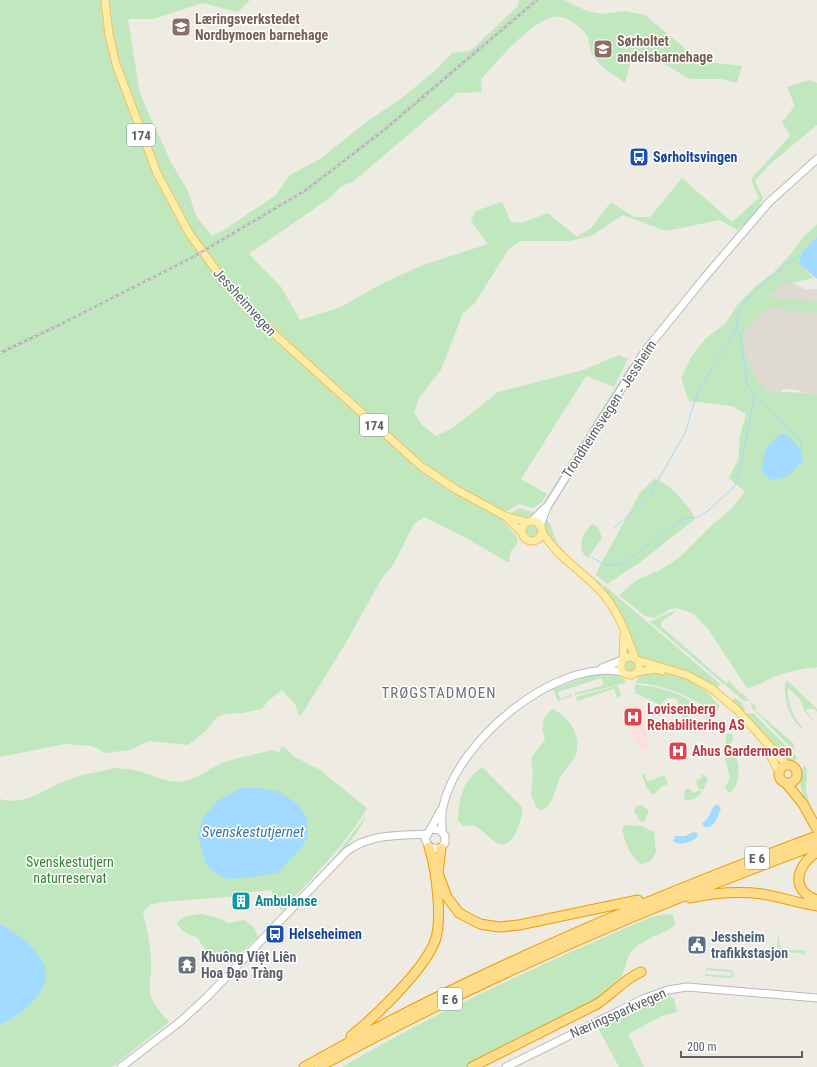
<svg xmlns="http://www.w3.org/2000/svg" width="817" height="1067" viewBox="0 0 817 1067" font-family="'Roboto Condensed',sans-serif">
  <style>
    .education { fill: #dfdad1 }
    .medical { fill: #fce0de }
    .green { fill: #c0e7be }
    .water { fill: #a2dbff }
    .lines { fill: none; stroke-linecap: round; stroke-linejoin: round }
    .stream { stroke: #a2dbff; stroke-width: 1 }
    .secondary-casing { stroke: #b7bac0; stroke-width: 9 }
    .primary-casing { stroke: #f6c154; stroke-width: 9 }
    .highway-casing { stroke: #f19b00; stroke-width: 11 }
    .secondary { stroke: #fff; stroke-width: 7 }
    .primary { stroke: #ffeda7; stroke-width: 7 }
    .highway { stroke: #ffdc89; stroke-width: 9 }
    .rail-casing { stroke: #b2b3b4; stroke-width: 2.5 }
    .rail { stroke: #fff; stroke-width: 1; stroke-dasharray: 3; stroke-linecap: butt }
    .labels { text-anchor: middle; stroke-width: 3; stroke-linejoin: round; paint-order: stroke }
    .shield { fill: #fff; stroke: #8c9092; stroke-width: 1 }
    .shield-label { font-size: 13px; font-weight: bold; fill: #5b6064 }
    .education-label { font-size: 14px; font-weight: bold; fill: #785e54; stroke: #fff; text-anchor: start }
    .transit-label { font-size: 14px; font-weight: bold; fill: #164399; stroke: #fff; text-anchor: start }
    .street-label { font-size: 14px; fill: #5b6064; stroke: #fff }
    .health-label { font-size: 14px; font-weight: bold; fill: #be3a42; stroke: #fff; text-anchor: start }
    .park-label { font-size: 14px; fill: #318531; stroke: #fff }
    .culture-label { font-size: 14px; font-weight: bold; fill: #0d838f; stroke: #fff; text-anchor: start }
    .service-label { font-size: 14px; font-weight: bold; fill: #4e5e75; stroke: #fff; text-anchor: start }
    .worship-label { font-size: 14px; font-weight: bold; fill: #5b616d; stroke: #fff; text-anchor: start }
    .neighbourhood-label { font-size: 15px; letter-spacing: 1px; fill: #6c7276; stroke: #fff }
    .water-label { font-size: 15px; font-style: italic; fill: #3976ac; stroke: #fff }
  </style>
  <rect width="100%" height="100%" fill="#eeebe3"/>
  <path class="education" d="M786 279 804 289H817V398L797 390 784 389 774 397 763 395 739 350 743 312Z"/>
  <path class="medical" d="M635 703 652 747 642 751 629 728 623 707Z"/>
  <path class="green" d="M0 0H250L238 12 203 3 153 19H128L140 94 171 162 188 191 196 216 212 236 224 230 276 195 290 175 320 159 370 119 398 101 436 70 452 53 470 51 518 6 519 0H564L587 11 601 14 625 11 645 15 700 61 742 66 737 83 722 79H690L664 64 634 50 625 83C614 75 598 66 592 54 589 48 590 40 586 34 579 25 564 14 552 17 530 23 496 62 481 80L482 92 457 93 354 181 340 187 331 197 249 254 282 288 300 320 341 307 379 285 423 265 488 244 471 222 475 211 502 202 511 222 521 223 548 213 577 237 591 228 611 202 634 217H650L682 178 732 222 759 198 751 179 790 136 782 122 795 106 787 87 809 80 817 83V125L770 164 755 181 763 198 755 215 737 230 720 220 666 231 623 215 591 236 569 241H521L509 249 474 304 463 313 441 370 419 398 414 412 422 425 436 436 453 428 498 392 583 370 619 355 628 359 614 387 586 376 521 479 547 494 542 502 533 508 519 504 506 512 503 521 517 537 518 542 511 551 509 563 466 538 424 517 414 524 393 565 382 578 344 646 300 717 295 704 282 690 268 701 262 709 243 713 225 714 216 718 206 731 188 745 149 741 130 750 105 753 92 746 65 744 0 757Z
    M817 224V236L802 252 799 264 814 278 781 285 767 296C783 301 800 299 817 302V313L796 312 774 307 765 311 743 334C745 362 750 373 769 393 786 391 801 392 817 396V667C802 669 788 671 774 677 764 681 758 686 747 688L708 629 694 614 677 608 670 609 655 618 645 616 619 595 637 580 660 570 680 557 712 525 731 509 745 492 729 478 738 460 740 436 746 414 732 406 689 401 681 378 691 357 706 338 725 324 738 304 755 287 774 272 790 255 804 236Z
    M630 364V368L556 487 546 502 539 510Z
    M654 479C666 480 692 508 695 519L639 563 607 584 596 575 597 571 640 493Z
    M519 508 537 513 524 520 510 516 512 512Z
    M545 518C553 524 553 537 559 545 570 561 589 573 603 585L600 586 557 548 545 530Z
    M592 524 598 527 602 538 588 558C575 550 583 532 592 524Z
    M526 531a6 6 0 1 1 12 0a6 6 0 1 1-12 0Z
    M605 586 720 684 717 689 640 657 601 588Z
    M677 611 661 622V626L726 683 732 679 730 682 741 694 742 693 749 701H744L648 620 652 621 668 613Z
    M624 666a6 6 0 1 1 12 0a6 6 0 1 1-12 0Z
    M659 671C676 674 695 681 708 693 712 697 714 701 720 706L714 714C710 712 708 708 704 706 683 693 660 684 635 683L641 674Z
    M616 673 624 679 626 683 575 695V691L576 693 604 685 601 678 558 692 560 699 570 695 569 692 572 696 558 701 553 689 594 674Z
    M787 680 817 709V712L814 709H805L814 722 805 712 800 699 788 688C787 703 793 717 803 728L802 729C789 717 784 701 785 684H784Z
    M635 685C648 684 686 693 694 705L683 709 675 698H668L660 705 635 693Z
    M616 686H618L621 696 606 702 617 697 614 689 577 701 576 697Z
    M734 697 742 703 746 713 754 714 798 758 791 762 785 759 732 701Z
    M751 702 757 708 755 710 794 744V751L752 708Z
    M695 708H701L706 712 704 718 701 711 682 719V715Z
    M553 709C570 717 583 738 575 757 571 764 564 770 560 777 556 787 553 807 541 810L536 807 531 795 533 775 531 758 545 739C541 726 541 717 553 709Z
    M708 714 713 721 711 725H704L698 729 690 728 705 722Z
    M727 733 733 735V740L730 745C732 750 736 754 737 760 740 769 739 788 729 793L725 788 730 777 724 754Z
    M282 746 295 757 320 770 367 808C345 846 312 878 281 911L271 890 242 893 239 896 162 902 150 905 143 912C147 930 152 950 151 968 151 978 148 988 152 999 155 1007 163 1015 169 1022L112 1067H0V799C24 807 48 787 70 779 85 773 102 772 118 767L119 769C142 766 163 786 185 781 199 778 211 767 224 762 240 757 257 754 272 750L279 753Z
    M805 764 807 771 806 790 811 811C802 797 795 778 805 764Z
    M481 768H483L522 807C522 817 520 826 515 834 500 861 487 828 472 825 470 825 466 826 463 826L458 821C459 798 462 782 481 768Z
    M644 773 647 782 664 775 668 784 661 787 654 794 651 793 646 787 642 774Z
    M703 774 708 780 703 790 698 788 696 780 702 778 701 775Z
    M685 789H689L694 793 699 790 702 792 696 798 687 801 684 798Z
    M640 805 649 810 644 822H641L634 812 635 808Z
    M365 817C364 833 281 918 264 936L267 931 336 855Z
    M627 825 641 826 654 832 656 852 651 861 642 864C633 862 621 836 623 827Z
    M202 914 219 918 228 923 245 920 254 928 258 937 233 960 209 956 197 937C188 935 182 932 177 923 184 915 192 915 202 914Z
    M666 914 673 915 675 922 674 926C662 934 642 940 633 950 627 955 627 962 624 970 621 979 615 986 608 993L546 1027 465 1067H342C441 1009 546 962 651 917Z
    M778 933 780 946 785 950H805L804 956H803V953L782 952 781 955 779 952 774 949H777Z
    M706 968 731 970 733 972 734 976 730 978 705 976V974L730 976 732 974 731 972 706 970Z
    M663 991 674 999 677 1012 662 1016 628 1034 644 1067H619L596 1024Z"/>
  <path class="water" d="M817 236V279L799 264 802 252Z
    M780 434H786C795 443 801 447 803 460L789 476 771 480 762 473C763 453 765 447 780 434Z
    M241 788H258L280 792 299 805 307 819 308 834 303 846 278 873 246 878 229 879 214 873 206 864 198 836 202 819 216 802Z
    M717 804 721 808 716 821 710 827H704L702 823C712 817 709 809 717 804Z
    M694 832 697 833 698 836C693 842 679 847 673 841L675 836H685Z
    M0 924C17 932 52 958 45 981 39 1002 18 1016 0 1025Z"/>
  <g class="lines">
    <path class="stream" d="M737 331 740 334 747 384 754 396 763 402 801 442V449
      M614 528 648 498 685 433 697 393 736 330C735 304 759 287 778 272 785 266 791 258 801 257
      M591 557 607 566 626 562 684 518 698 517 709 510 734 487 740 472 754 396"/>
    <defs>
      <path id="secondary" d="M767 204 817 159
        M532 521 545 508
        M540 526 547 507 645 351 705 277 770 201
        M602 668 622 660
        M432 829 440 830 445 836V843L439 849 429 847 425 839 441 810
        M442 831C442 823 441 814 443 807 456 742 556 657 623 672
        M121 1067 181 1021 208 996 347 851C372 833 398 836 426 834
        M506 1067 643 999 668 990 687 987 817 998"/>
      <path id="primary" d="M105 0 109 34 116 64 157 173 189 233 224 281 251 312 282 341 422 467 457 490 505 516 527 522
        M507 518 522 533
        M522 531a10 10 0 1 1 20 0a10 10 0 1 1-20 0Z
        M542 532C558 558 584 572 604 595 619 613 627 636 635 658
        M621 666a9 9 0 1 1 18 0a9 9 0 1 1-18 0Z
        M623 659 624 635
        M637 660 687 675 711 688 737 710 787 765
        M637 672 655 669 662 671
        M768 751 779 772"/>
      <path id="highway" d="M779 774a9 9 0 1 1 18 0a9 9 0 1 1-18 0Z
        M786 783 803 804 817 829
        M441 848 438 873 447 897 459 913 480 924 499 927 519 925 638 900
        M817 852C797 865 789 890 817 900
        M690 898C714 893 738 891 762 894 780 897 798 903 817 906
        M351 1036C376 1016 424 970 435 941 443 919 436 869 429 847
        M304 1067C468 975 641 901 817 836
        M319 1067C479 980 646 907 817 845
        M472 1067 597 1004C613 994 624 979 641 972"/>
    </defs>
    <use href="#secondary" class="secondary-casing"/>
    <use href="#primary" class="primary-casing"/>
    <use href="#highway" class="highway-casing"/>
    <use href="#secondary" class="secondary"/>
    <use href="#primary" class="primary"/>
    <use href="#highway" class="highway"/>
    <defs>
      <path id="rail" d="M0 353 59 325 193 257 306 190 384 130 537 0"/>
    </defs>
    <use href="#rail" class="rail-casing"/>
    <use href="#rail" class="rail"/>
  </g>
  <defs>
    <symbol id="school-square" viewBox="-11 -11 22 22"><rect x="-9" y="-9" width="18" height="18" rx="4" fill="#8d6e63" stroke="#fff"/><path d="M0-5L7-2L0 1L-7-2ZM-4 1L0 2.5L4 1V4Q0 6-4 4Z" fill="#fff"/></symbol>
    <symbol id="bus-square" viewBox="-11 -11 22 22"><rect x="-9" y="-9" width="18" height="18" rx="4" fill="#1a4fb4" stroke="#fff"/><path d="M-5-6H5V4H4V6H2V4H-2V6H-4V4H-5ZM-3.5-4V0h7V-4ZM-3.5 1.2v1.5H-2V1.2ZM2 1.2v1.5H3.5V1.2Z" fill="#fff"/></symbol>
    <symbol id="hospital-square" viewBox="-11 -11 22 22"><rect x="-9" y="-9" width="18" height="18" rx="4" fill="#e0444e" stroke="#fff"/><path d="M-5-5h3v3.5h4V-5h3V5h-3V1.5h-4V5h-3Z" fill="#fff"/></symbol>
    <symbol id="building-square" viewBox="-11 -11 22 22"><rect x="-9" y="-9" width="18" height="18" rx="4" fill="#0f9aa8" stroke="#fff"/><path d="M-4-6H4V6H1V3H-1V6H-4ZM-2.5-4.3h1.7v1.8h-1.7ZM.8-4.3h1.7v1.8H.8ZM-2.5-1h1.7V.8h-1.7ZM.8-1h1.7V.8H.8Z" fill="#fff"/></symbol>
    <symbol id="civic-square" viewBox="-11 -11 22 22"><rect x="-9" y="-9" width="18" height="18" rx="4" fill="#5c6f8a" stroke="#fff"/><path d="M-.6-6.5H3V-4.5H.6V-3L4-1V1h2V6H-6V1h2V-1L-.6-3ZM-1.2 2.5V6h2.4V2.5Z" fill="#fff"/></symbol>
    <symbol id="temple-square" viewBox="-11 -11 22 22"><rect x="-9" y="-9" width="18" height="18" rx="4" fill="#6b7280" stroke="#fff"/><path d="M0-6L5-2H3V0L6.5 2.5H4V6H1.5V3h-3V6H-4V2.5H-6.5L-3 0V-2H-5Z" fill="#fff"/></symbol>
  </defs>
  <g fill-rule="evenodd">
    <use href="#school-square" x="170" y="16" width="22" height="22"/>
    <use href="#school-square" x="592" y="38" width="22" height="22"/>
    <use href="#bus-square" x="628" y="146" width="22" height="22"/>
    <use href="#hospital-square" x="622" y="706" width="22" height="22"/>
    <use href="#hospital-square" x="667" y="740" width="22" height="22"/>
    <use href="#building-square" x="230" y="890" width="22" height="22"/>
    <use href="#bus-square" x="264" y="923" width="22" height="22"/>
    <use href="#civic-square" x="686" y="934" width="22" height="22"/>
    <use href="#temple-square" x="176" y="954" width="22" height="22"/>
  </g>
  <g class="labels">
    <g class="shield">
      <rect x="127" y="124" width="28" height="22" rx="3"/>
      <rect x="360" y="414" width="28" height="22" rx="3"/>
      <rect x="745" y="847" width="24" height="22" rx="3"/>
      <rect x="438" y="988" width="24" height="22" rx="3"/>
    </g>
    <g class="shield-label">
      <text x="141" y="140">174</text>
      <text x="374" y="430">174</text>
      <text x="757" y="863">E 6</text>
      <text x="450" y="1004">E 6</text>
    </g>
    <g class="education-label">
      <text x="195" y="24">Læringsverkstedet<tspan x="195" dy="16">Nordbymoen barnehage</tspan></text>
      <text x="617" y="46">Sørholtet<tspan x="617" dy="16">andelsbarnehage</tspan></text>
    </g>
    <g class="transit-label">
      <text x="653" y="162">Sørholtsvingen</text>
      <text x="289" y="939">Helseheimen</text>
    </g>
    <g class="street-label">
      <text transform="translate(245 302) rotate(48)" y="5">Jessheimvegen</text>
      <text transform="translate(609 409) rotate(-57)" y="5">Trondheimsvegen - Jessheim</text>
      <text transform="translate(618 1013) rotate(-24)" y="5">Næringsparkvegen</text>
    </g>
    <g class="health-label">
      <text x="647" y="714">Lovisenberg<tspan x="647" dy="16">Rehabilitering AS</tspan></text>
      <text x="692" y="756">Ahus Gardermoen</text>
    </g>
    <g class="park-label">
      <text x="70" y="867">Svenskestutjern<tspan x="70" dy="16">naturreservat</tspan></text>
    </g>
    <g class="culture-label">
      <text x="255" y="906">Ambulanse</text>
    </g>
    <g class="service-label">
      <text x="711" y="942">Jessheim<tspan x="711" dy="16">trafikkstasjon</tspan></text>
    </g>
    <g class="worship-label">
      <text x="201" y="962">Khuông Việt Liên<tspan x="201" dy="16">Hoa Đạo Tràng</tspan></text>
    </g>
    <g class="neighbourhood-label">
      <text x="439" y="698">TRØGSTADMOEN</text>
    </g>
    <g class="water-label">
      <text x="253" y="837">Svenskestutjernet</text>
    </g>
  </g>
  <path d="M681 1051v6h121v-6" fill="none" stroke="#5b6064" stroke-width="2"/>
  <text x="687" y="1051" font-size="12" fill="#5b6064" stroke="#ffffff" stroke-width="3" paint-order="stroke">200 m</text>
</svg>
